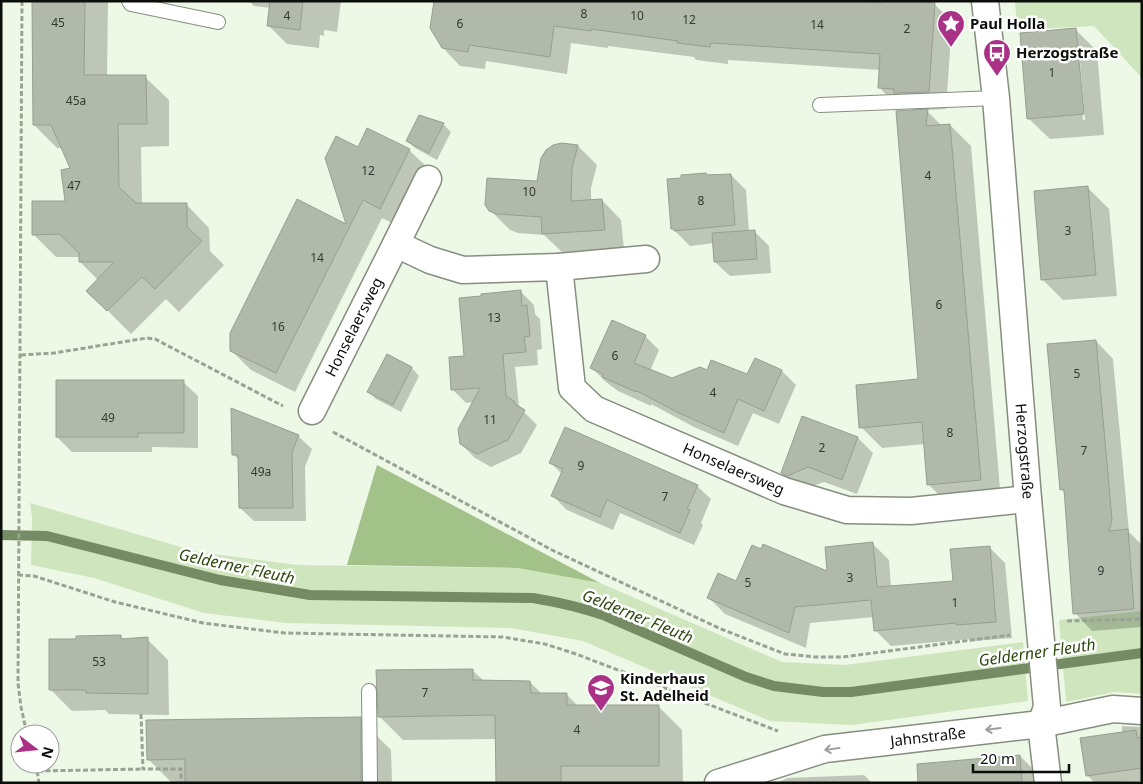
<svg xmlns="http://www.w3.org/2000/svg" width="1143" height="784" viewBox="0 0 1143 784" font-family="'Noto Sans',sans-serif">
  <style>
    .green { fill: #cee5bd }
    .forest { fill: #a3c28a }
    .shadow { fill: #0003; fill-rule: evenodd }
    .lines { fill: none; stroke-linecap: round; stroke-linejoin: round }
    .stream { stroke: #758b63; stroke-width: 10 }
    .building { fill: #b0b9aa; stroke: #969f90 }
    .service-casing { stroke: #858e7f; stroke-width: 16 }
    .minor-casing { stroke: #858e7f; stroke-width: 29 }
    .path { stroke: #9aa295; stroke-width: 3; stroke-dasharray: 5 2.5; stroke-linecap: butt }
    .service { stroke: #fff; stroke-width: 14 }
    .minor { stroke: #fff; stroke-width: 26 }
    .oneway { stroke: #9d9f9d }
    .labels { text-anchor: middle; stroke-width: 5; stroke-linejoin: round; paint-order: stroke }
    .number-label { font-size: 12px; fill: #343931 }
    .poi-label { font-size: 15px; font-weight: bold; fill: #0b0e09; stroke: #fff; text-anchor: start }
    .street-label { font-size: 15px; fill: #0b0e09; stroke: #fff }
    .water-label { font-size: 16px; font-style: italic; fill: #2d490e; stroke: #fff }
  </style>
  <rect width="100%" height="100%" fill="#eef8e7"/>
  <path class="green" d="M1015 1H1142V78L1094 26 1017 30Z
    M30 503 198 552 297 565 518 568 600 583 782 662 845 665 1023 642 1028 701 852 725 770 721 583 641 511 628 286 623 204 613 94 578 31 565 32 517Z
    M1142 611V694L1115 692 1066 702 1059 620Z"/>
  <path class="forest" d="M377 465 600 583 518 568 347 565Z"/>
  <path class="shadow" d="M32 1H108L107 77H145L169 100V146L141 147 142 205 186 204 209 228 210 251 224 265 179 312 166 299 131 334 88 291 98 280 80 262V257H56L33 234 66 202 71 169 62 148H57L34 125Z
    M249 1H341L337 32 324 30V36L320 35 319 48 287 44 268 25 271 8 254 6Z
    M934 4 952 21 946 109 926 110 942 126 950 125 971 146 1001 501 949 505 928 484 925 444 882 448 861 427 919 380 914 111 908 105H896L879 87 880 70 728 60V64L696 60 694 57 608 46V48L571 43 567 74 486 61 485 69 460 66 443 48 431 28 885 5Z
    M1075 29 1097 51 1104 135 1050 139 1028 118ZM1077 51H1079L1085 120H1083Z
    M420 116 444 125 451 132 437 160 415 148 407 141Z
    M578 146 597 165 591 188V201L602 200 621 220 624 249 563 253 544 235 518 233 510 230 490 210 538 182Z
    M358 149 409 150 429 169 400 227 382 218 295 392 251 370 231 350 349 226Z
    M731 175 746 190 749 232H755L769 246 771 273 730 276 715 262 714 243 690 246 672 228 708 177Z
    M1088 188 1109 209 1117 296 1063 300 1042 279Z
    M521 292 534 305 535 314 540 319 542 349 537 350 538 365 515 367 519 407 537 425 521 453 491 467 475 458 461 444 474 402 466 403 453 390 465 357Z
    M645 336 659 350 650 371 672 380 708 372 748 376 782 371 796 385 779 424 753 413 738 446 694 427 651 404V406L618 391 606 382 592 368Z
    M1096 341 1113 359 1129 532 1142 545V627L1092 631 1075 613 1065 494 1061 489Z
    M387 356 412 368 419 376 401 412 376 399 369 392Z
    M183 382 198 396V448L152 447V452H72L57 437Z
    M803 418 858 438 873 453 857 494 824 482 802 490 797 488 782 473Z
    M298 436 312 449 305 467 306 521H254L240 508 239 460 233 454Z
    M550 462 697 486 711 499 701 523 703 525 694 545 620 513 613 530 567 510 553 496 562 474Z
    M872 543 889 560 891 587 954 582 989 547 1005 563 1012 638 974 641 972 639 891 646 875 630 874 617 810 623 806 648 725 614 709 598 737 583 829 573Z
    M120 636 124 640 147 639 168 660 169 715 109 714 105 710 72 711 50 689 77 640Z
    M472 670 484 681 530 682 542 694H566L578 706H658L682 730 683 783H497V739L403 740 379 716Z
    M360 719 391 750 392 783H172L148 759Z
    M1122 726 1142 727V781L1095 783 1088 776 1122 733Z
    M1020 756 1034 770 1035 783H906L942 780Z
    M864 775 872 783H776L788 778Z"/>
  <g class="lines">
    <path class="stream" d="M1 535 47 536 220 580 310 595 533 598C557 602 580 607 603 615L746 677 774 686 823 692H851L1142 653"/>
  </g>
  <path class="building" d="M32 1H85L84 75H146L147 124H118L119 187 136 203H187V227L202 241 155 289 142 277 107 311 86 291 114 262H79V253L59 234 32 235V201H65L61 170 70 168 51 125H33Z
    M270 1H303L300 30 267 26Z
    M434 1H854L883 3 884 1H911L935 3 929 92 894 93V89L878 88 880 54 711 43 710 47 677 43 678 41 591 29V31L554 26 550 57 469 45 468 52 442 48 430 28Z
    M1076 28 1084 114 1027 119 1020 33Z
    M928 109 926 126 950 124 981 480 927 485 922 422 859 428 856 385 918 379 896 111Z
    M419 115 444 123 429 153 406 141Z
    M367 128 410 149 380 209 363 200 276 373 230 351V333L297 199 346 224 325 158 336 136 358 147Z
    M562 143 578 145 572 168 571 201 602 199 605 230 542 234 541 217 497 214 489 211 485 205 487 178 537 181 541 158 546 150 553 145Z
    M706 173 707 175 731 174 735 225 674 231V229H671L667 179 681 178V175Z
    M1088 186 1096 275 1041 280 1034 191Z
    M755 230 757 259 714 262 712 233Z
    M521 290 522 306 527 305 530 336 524 337 526 352 503 354 506 396 514 401 515 404 525 410 508 440 477 454 460 444 458 429 480 388 451 390 449 357 464 356 459 298 481 296V294Z
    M612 320 646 335 634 363 672 378 700 367 707 370 711 360 747 374 755 358 782 370 764 411 738 399 724 433 679 413 637 391 636 392 602 377 603 374 590 368Z
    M1096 340 1112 520 1109 531 1128 529 1134 609 1073 614 1064 489 1060 490 1047 344Z
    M387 354 412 367 393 405 367 392Z
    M56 380H184V433H138V437H56Z
    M231 408 299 435 292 452 293 508H239L238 455H232Z
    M802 416 858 437 842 480 808 467 787 476 781 473Z
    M565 427 698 485 687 509 690 510 680 533 607 500 600 517 551 496 563 469 549 463Z
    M873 542 877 587 953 581 950 549 990 546 996 622 956 625V623L874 631 871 600 795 607 789 633 707 598 718 573 736 581 752 545 761 549 763 544 827 571 825 547Z
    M121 635V639L148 637V694L86 693V690H49V639H76V636Z
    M473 669V680L530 681 531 693H567V705H659V766H561V783H496L495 715 378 717 376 670Z
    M361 717V783H185V759L147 760 146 720Z
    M1136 730 1137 738 1142 737V768L1086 776 1080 738Z
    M1020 755 1022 783H918L917 764Z"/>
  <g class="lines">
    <defs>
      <path id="service" d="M129 1 131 4 218 22
        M820 105 996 98
        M369 691 370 783"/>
      <g id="minor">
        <path id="s1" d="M985 1 996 98 1028 499 1047 707 1041 724 1048 783"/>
        <path d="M396 244 428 179"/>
        <path d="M559 267 646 259"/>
        <path id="s2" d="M312 411 396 244 430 260 463 270 559 267 572 388 594 409 784 491 847 510 911 511 1028 499"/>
        <path id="s3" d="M718 783 825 749 1041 724 1113 709 1142 711"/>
      </g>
    </defs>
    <use href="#service" class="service-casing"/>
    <use href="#minor" class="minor-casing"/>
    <path class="path" d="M22 1 18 683 21 707 27 734
      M21 355 54 353 147 338 155 339 283 406
      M333 432 552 550 721 629 785 654 815 657H843L1010 635
      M18 575 34 576 115 602 203 623 284 633 503 637 545 644 576 654 778 731
      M1067 621 1142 619
      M141 714 143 769H181V783
      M36 764 39 783
      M38 771 143 769"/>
    <use href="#service" class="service"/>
    <use href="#minor" class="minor"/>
  </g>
  <defs><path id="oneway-shaft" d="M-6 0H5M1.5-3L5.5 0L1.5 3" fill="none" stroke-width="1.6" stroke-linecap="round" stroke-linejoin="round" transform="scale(1.25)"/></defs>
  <g class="oneway">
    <use href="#oneway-shaft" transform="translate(993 729) rotate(173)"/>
    <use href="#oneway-shaft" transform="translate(832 749) rotate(172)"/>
  </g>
  <defs>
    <symbol id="sight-pin" viewBox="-11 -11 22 30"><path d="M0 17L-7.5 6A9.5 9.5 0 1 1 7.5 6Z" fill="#a93186" stroke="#fff"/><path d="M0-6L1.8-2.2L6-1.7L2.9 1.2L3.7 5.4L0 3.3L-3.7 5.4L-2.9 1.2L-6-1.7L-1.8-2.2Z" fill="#fff"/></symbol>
    <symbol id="bus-pin" viewBox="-11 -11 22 30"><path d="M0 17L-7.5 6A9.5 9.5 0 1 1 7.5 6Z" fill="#a93186" stroke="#fff"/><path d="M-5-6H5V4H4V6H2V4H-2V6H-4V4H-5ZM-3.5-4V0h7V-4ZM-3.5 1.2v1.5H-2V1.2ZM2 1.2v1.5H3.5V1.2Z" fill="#fff"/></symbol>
    <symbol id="school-pin" viewBox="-11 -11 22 30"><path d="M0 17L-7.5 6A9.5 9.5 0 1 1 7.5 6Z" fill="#a93186" stroke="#fff"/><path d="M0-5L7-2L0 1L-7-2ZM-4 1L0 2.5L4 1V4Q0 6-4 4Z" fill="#fff"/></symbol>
  </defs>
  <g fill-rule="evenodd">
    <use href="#sight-pin" x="935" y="8" width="32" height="43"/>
    <use href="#bus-pin" x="981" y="37" width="32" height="43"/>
    <use href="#school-pin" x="585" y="672" width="32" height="43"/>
  </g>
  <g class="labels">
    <g class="number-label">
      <text x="584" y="18">8</text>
      <text x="287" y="20">4</text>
      <text x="637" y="20">10</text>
      <text x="689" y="24">12</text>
      <text x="58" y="27">45</text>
      <text x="460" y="28">6</text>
      <text x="817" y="29">14</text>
      <text x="907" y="33">2</text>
      <text x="1052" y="77">1</text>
      <text x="76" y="105">45a</text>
      <text x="368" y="175">12</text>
      <text x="928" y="180">4</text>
      <text x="74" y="190">47</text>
      <text x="529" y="196">10</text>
      <text x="701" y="205">8</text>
      <text x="1068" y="235">3</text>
      <text x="317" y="262">14</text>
      <text x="939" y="309">6</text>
      <text x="494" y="322">13</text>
      <text x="278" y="331">16</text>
      <text x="615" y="360">6</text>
      <text x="1077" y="378">5</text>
      <text x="713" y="397">4</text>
      <text x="108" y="422">49</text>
      <text x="490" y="424">11</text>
      <text x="950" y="437">8</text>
      <text x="822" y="452">2</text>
      <text x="1084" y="455">7</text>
      <text x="581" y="470">9</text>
      <text x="261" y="476">49a</text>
      <text x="665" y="501">7</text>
      <text x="1101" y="575">9</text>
      <text x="850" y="582">3</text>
      <text x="748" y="587">5</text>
      <text x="955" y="607">1</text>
      <text x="99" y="666">53</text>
      <text x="425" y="697">7</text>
      <text x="577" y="734">4</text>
    </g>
    <g class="poi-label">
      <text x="970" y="29">Paul Holla</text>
      <text x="1016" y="58">Herzogstraße</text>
      <text x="620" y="684">Kinderhaus<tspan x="620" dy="17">St. Adelheid</tspan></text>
    </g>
    <g class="street-label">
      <text dy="5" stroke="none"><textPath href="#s2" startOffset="94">Honselaersweg</textPath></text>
      <text dy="5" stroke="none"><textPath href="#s1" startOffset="452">Herzogstraße</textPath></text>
      <text dy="5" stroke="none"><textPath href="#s2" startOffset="659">Honselaersweg</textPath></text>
      <text dy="5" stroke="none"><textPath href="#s3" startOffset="216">Jahnstraße</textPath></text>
    </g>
    <g class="water-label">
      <text transform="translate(237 566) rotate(12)" y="6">Gelderner Fleuth</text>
      <text transform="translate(638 616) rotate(22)" y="6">Gelderner Fleuth</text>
      <text transform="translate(1037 652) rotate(-8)" y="6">Gelderner Fleuth</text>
    </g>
  </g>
  <rect width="1143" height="784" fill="none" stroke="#0b0e09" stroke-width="5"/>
  <g transform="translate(35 749) rotate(106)"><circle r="24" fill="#ffffff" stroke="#9d9f9d"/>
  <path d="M0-4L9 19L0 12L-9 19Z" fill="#a93186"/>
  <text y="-8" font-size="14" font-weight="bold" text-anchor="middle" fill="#0b0e09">N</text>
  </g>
  <path d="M973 764v8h96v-8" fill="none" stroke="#0b0e09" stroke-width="2.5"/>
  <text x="980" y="764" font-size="15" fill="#0b0e09" stroke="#ffffff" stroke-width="4" paint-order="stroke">20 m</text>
</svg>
